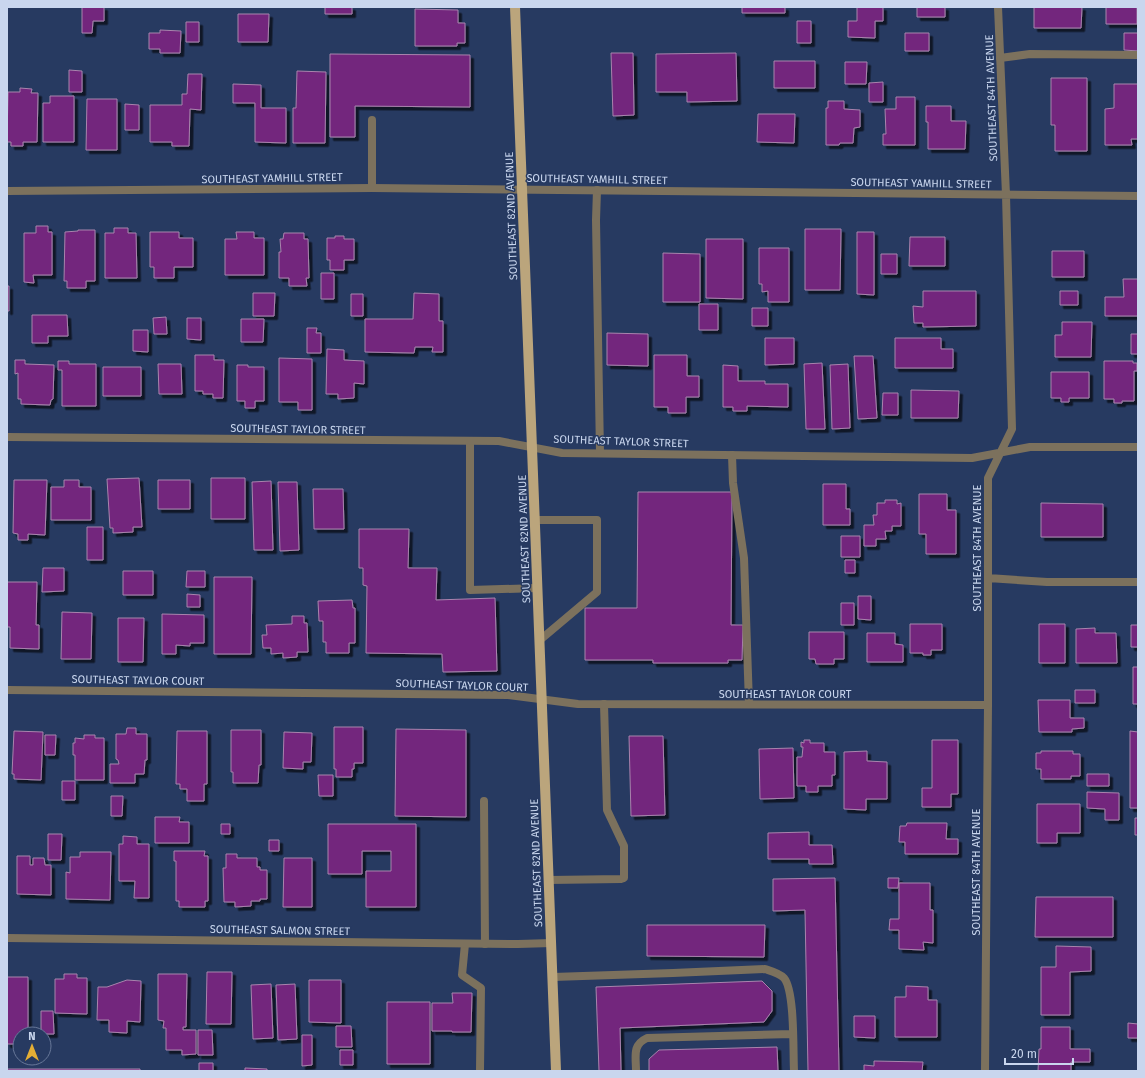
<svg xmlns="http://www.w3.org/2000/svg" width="1145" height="1078" viewBox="0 0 1145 1078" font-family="'Fira Sans',sans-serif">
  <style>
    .building { fill: #73257d; stroke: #a984ad; filter: url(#shadow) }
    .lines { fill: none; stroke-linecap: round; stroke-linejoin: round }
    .lane { stroke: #7c715d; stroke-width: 8 }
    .street { stroke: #7c715d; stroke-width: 8 }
    .primary { stroke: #bba57c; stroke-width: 10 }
    .labels { text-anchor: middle; stroke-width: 3; stroke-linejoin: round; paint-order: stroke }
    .street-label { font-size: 11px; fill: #c9d6ee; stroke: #273a61 }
  </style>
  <defs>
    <filter id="shadow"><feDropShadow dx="3.5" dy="3.5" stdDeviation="0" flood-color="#0009"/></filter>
  </defs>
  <rect width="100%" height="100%" fill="#273a61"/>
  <path class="building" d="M82 7H104V21H93L92 33H82Z
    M325 7H352V14H325Z
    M742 7H785V13H742Z
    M857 7H883V21H875V38L848 37V21H857Z
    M917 7H945V17H917Z
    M1034 7H1082L1081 28H1034Z
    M1106 7H1137V24H1106Z
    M415 9 458 10V23H465V43H457V46H415Z
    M238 14H269L268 42H238Z
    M797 21H811V43H797Z
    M186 22H199V42H186Z
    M160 30 181 31 180 53H160V49H149V33H160Z
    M905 33H929V51H905Z
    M1124 33H1138V51L1124 50Z
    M611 53H633L634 115 613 116Z
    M736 53 737 101 687 102V92H656V54Z
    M330 54 470 55V107L355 106V137H330Z
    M774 61H815V88H774Z
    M845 62H867L866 84H845Z
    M69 70 82 71V92H69Z
    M297 71 326 72 325 143H293V108H296Z
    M188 74H202L201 110 190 109 189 146H172V142H150V105H182V94H187Z
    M1051 78H1087V151H1055V125H1051Z
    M883 82V102H869V83Z
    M233 84 261 85V108H286V143L255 142V103H233Z
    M1114 84H1138V139H1131L1132 145H1105V109L1114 108Z
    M20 88 32 89 31 93H38L37 142H23V146H11V142H7L8 92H20Z
    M50 96H74V142H43V103H50Z
    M896 97H915V145H883V134H886L885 109H896Z
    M87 99H117V150H86Z
    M828 101H844V109L860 110V127L854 128 853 143H840L839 145H826V108H828Z
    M125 104 139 105V130H125Z
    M926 106H951V121H966L965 149H928V122H926Z
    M758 114H795L794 143 757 142Z
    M36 226H48V232H52V275H33L34 283 24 282V233H36Z
    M114 228H128V233H136L137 278H105V233H114Z
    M805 229H841L840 290H805Z
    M78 230H95V281H86V288H67V281H64L65 232 78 231Z
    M150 232H179V238H193V267H174V278H154V267H150Z
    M236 232H254V238H264V275H225V239H237Z
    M857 232H874V295L857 294Z
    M284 233H304V239H308L309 278H306L307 286H289V278H279V252H281L280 239H283Z
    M335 236H344V239H354V260H344V270H330V260H327V238H335Z
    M910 237H945V266H909Z
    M706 239H743V299L706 298Z
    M759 248H789V302H768V291L762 292V284H759Z
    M1052 251H1084V277H1052Z
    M663 253 700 254V302H663Z
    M881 254H897V274H881Z
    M321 273H334V299H321Z
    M1123 279H1138V316H1105V297H1124Z
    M7 286H9V311H7Z
    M923 291H976V326L923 327V323H914L913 306 923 307Z
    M1060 291H1078V305H1060Z
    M253 293H275L274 316H253Z
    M414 293 439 294V321H443V352H432L433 347H415L414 353 365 352V319H413Z
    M351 294H363V316H351Z
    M699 304H718V330H699Z
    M752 308H768V326H752Z
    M32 315H67L68 336H48V343H32Z
    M166 317 167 334H154L153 318Z
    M187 318H201V340L187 339Z
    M241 319H264L263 342H241Z
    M1062 322H1092L1091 357H1055V335H1062Z
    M307 328H317L316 333H321V353H307Z
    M133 330H148V352L133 351Z
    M607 333 648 334V366L607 365Z
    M1131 334H1138V354H1131Z
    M765 338H794V364L765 365Z
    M895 338H941V349H953V368H895Z
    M327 349 344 350V360L364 361V384L354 383V398L338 399V394H326Z
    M195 355H214V360H224L223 398H213V394H203V391H195Z
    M654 355H687V376H699V397H686V413H668V407H654Z
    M854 356H873L877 418 858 419Z
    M279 358 312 359V410H298V402H279Z
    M15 360H25V364L54 365 53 399 51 400 50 405 21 404V399H18V373L15 374Z
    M58 361H69V364H96V406H62V370H58Z
    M1104 361H1133V363H1137V371H1134V401H1122V403H1114V399H1104Z
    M822 363 825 429H806L804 364Z
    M158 364H181L182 394H159Z
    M848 364 850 428 832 429 830 365Z
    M237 365H248V367H264V401H255V408H245V401H237Z
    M723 365 738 366V381H765V384H788V407L747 406V411H733V407H723Z
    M103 367H141V396H103Z
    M1051 372H1089V398H1069V402H1061V398H1051Z
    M911 390 959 391 958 418H911Z
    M883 393H898V415H882Z
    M139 478 142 527H133V532L113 533V528H110L107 479Z
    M211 478H245V519H211Z
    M14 480H47L45 535 28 534V540H18V534L13 533Z
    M64 480H79V487H91V520H51V487H64Z
    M158 480H190V509H158Z
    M271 481 273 550H254L252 482Z
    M278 482H297L299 550 280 551Z
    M823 484H846V509H850V525H823Z
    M313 489H343L344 529H314Z
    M638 492H732L731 625H743L742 660H728V663H653V660H585V608H637Z
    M919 494H947V510H956V554H926V534H919Z
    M885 500H897V504L901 503V526H892V531H885L886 539H876V546H864V525H874L873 515H877V503H885Z
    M1041 503 1103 504V537H1041Z
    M87 527H103V560H87Z
    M359 529H409L408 568H437L436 600 495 598 497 671 443 672 442 654 366 653 367 586 363 585V568H359Z
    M841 536H860V557H841Z
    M845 560H855V573H845Z
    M43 568H64V591L42 592Z
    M123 571H153V595H123Z
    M187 571H205V587H186Z
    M214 577H252L251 654H214Z
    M7 582H37L36 625H39V649L10 648V627H7Z
    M187 594 200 595V607H187Z
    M858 596H871V620L858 619Z
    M352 600 353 608H355V643H349V653H326V642H323V621H319L318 601Z
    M841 603H854V625H841Z
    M62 612 92 613 91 659H61Z
    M162 614 204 615V643H190V646L176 645V654H162Z
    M292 616H304V623H307L308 652H297V657L283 658V653L271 654V648H263L262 635H267L266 625 292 624Z
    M118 618H144L143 662H118Z
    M910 624H942V650H931V655H923V653H910Z
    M1039 624H1065V663H1039Z
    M1131 625H1138V647H1131Z
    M1095 628V633H1116L1117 663H1076V629Z
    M809 632H844V659H834V664H816L815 659H809Z
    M867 633H895V644L903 645V662H867Z
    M1133 667H1138V704H1133Z
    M1075 690H1095V703H1075Z
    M1038 700H1070V718H1084V728L1072 729V732H1039Z
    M334 727H363V763H354V769H352V777H336V769H334Z
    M127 728H136V734H147V760H145L144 774H135V783H110V764H119L118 760 116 759V734H126Z
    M396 729 466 730V817L395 816Z
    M231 730H261V765H259L258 783H233V772H231Z
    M14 731 43 732 41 780 14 779V774H12Z
    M177 731H207V784H204V801H187V789H180V784H176Z
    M1130 731 1138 732V808H1130Z
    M284 732 312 733 311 762H303V769L283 768Z
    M45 735H56L55 755H45Z
    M84 735H95V738H104V780H75V755H73V743H75V738L84 739Z
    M629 736H663L665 815 631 816Z
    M804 740H810V743H824V752H835V775H832V786H818V792H806V786H797V757H802L803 747H801V742L804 743Z
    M932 740H958V794H951V807H922V788H932Z
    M793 748 794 798 760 799 759 749Z
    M867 751V761L887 762V799H866V810L844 809V752Z
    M1041 751H1073V754H1080V776H1071V779H1041V769H1036V753H1041Z
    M1087 774H1109V786H1087Z
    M318 775H333V796H319Z
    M62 781H75V800H62Z
    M1087 792 1119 793V820H1105V809L1087 808Z
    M111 796H123L122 816H111Z
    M1037 804H1080V833H1057V843H1037Z
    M155 817H180L179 822H189V843H155Z
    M1135 818H1138V835H1135Z
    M907 823H947L946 839H958V854H905V842H899L900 826H906Z
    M221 824H230V834H221Z
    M328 824H416V907H366V871H391V851H362V874H328Z
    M809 832V845H832L833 864H809V859H768V833Z
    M48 834H62L61 860H48Z
    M123 836 137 837V844H149V898H134L135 881H119V844H123Z
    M269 840H279V851H269Z
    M174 851H205L204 856H208V901H205V907H179V901H176V861H174Z
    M80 852H111L110 900 66 899V872L70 873V857H80Z
    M226 854H237V858H257V867H260V870H267V899H260V901H251V906L235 907V902H224L223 868H226Z
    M17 856H30V865H33V858H44L45 865H51V895L17 894Z
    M284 858H312V907H283Z
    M835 878 839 1071H808L805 910 773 911V879Z
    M888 878H899L898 888H888Z
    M899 883H930V910H933V943L923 942 924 950 899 949V930H889L890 919H899Z
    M1036 897H1113V937H1035Z
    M647 925H765L764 957 647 956Z
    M1056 946 1091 947V971L1070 972V1015H1041V967H1056Z
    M207 972H232L231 1024H206Z
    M64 974H77V978H87V1014L55 1013V979H64Z
    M158 974H187L186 1027H183V1030H196V1054L182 1055V1050H166V1028H163L164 1021 158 1020Z
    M7 977H28V1034H20V1044H7Z
    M127 980 141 981 140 1022 127 1021V1033L109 1032V1020H97L98 987H107Z
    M309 980H341V1023L309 1022Z
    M762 981 772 991V1011L764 1022 620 1028 621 1071H599L596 987Z
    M271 984 273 1038 253 1039 251 985Z
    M295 984 297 1039 278 1040 276 985Z
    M906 986 928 987V1000H937V1037H895V997H906Z
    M452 993H472L471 1032H452V1031H432V1003H453Z
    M387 1002H430V1064H387Z
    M41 1011H53L54 1034H41Z
    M854 1016H875V1038L854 1037Z
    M1128 1023 1138 1024V1038H1128Z
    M336 1026H351L352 1047H336Z
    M1041 1027H1070V1049H1090V1062H1071V1071H1038L1039 1049H1041Z
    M198 1030H212L213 1055H198Z
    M302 1035H312V1065L302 1066Z
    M777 1047 778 1071H649V1059L659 1050Z
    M340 1050H353V1065H340Z
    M874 1061 923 1062 922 1071H864V1065L874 1066Z
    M199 1063H213V1071H199Z
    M245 1068 267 1069V1071H245Z
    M7 1069H140V1071H7Z"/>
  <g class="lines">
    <path class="lane" d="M1000 58 1030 54 1138 55
      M372 120V188
      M597 190 596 220 600 453
      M470 441V590L538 588
      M732 455 733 483 744 558 749 704
      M536 520H597V592L540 640
      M484 801 485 944
      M549 880 621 879 624 878V846L607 810 604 704
      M465 944 462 975 481 988 480 1071
      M553 977 673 973 765 969C771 971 779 973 784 978 795 991 793 1052 794 1071
      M636 1071C636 1056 632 1045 647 1038L792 1034"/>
    <path class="street" d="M7 191 372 188 1138 196
      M7 437 499 441 562 453 972 458 1030 447H1138
      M988 578 1047 582H1138
      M7 690 508 695 578 704 988 705
      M7 938 518 944 552 943
      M985 1071 988 705V478L1012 429 1006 195 998 7"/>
    <path class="primary" d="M515 7 556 1071"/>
  </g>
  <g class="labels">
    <g class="street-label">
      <text transform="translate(991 98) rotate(-92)" y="4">SOUTHEAST 84TH AVENUE</text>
      <text transform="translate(272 178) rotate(-1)" y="4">SOUTHEAST YAMHILL STREET</text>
      <text transform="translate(597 179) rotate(1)" y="4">SOUTHEAST YAMHILL STREET</text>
      <text transform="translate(921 183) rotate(1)" y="4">SOUTHEAST YAMHILL STREET</text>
      <text transform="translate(511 216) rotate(-92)" y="4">SOUTHEAST 82ND AVENUE</text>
      <text transform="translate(298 429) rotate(1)" y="4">SOUTHEAST TAYLOR STREET</text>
      <text transform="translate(621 441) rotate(2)" y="4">SOUTHEAST TAYLOR STREET</text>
      <text transform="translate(524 539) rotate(-92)" y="4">SOUTHEAST 82ND AVENUE</text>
      <text transform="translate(977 548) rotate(-90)" y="4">SOUTHEAST 84TH AVENUE</text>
      <text transform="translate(138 680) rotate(1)" y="4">SOUTHEAST TAYLOR COURT</text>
      <text transform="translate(462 685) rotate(2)" y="4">SOUTHEAST TAYLOR COURT</text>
      <text x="785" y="698">SOUTHEAST TAYLOR COURT</text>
      <text transform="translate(536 863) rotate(-92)" y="4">SOUTHEAST 82ND AVENUE</text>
      <text transform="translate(976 872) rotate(-90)" y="4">SOUTHEAST 84TH AVENUE</text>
      <text transform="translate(280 930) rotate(1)" y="4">SOUTHEAST SALMON STREET</text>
    </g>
  </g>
  <rect width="1145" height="1078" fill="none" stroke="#c9d6ee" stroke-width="16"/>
  <g transform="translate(32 1046)"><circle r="19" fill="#273a61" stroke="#687899"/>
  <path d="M0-3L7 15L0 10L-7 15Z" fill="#e4ae35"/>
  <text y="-6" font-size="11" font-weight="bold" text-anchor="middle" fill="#c9d6ee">N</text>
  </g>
  <path d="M1005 1058v6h68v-6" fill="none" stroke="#c9d6ee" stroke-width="2"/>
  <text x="1011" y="1058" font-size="12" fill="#c9d6ee" stroke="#273a61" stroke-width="3" paint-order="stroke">20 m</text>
</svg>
